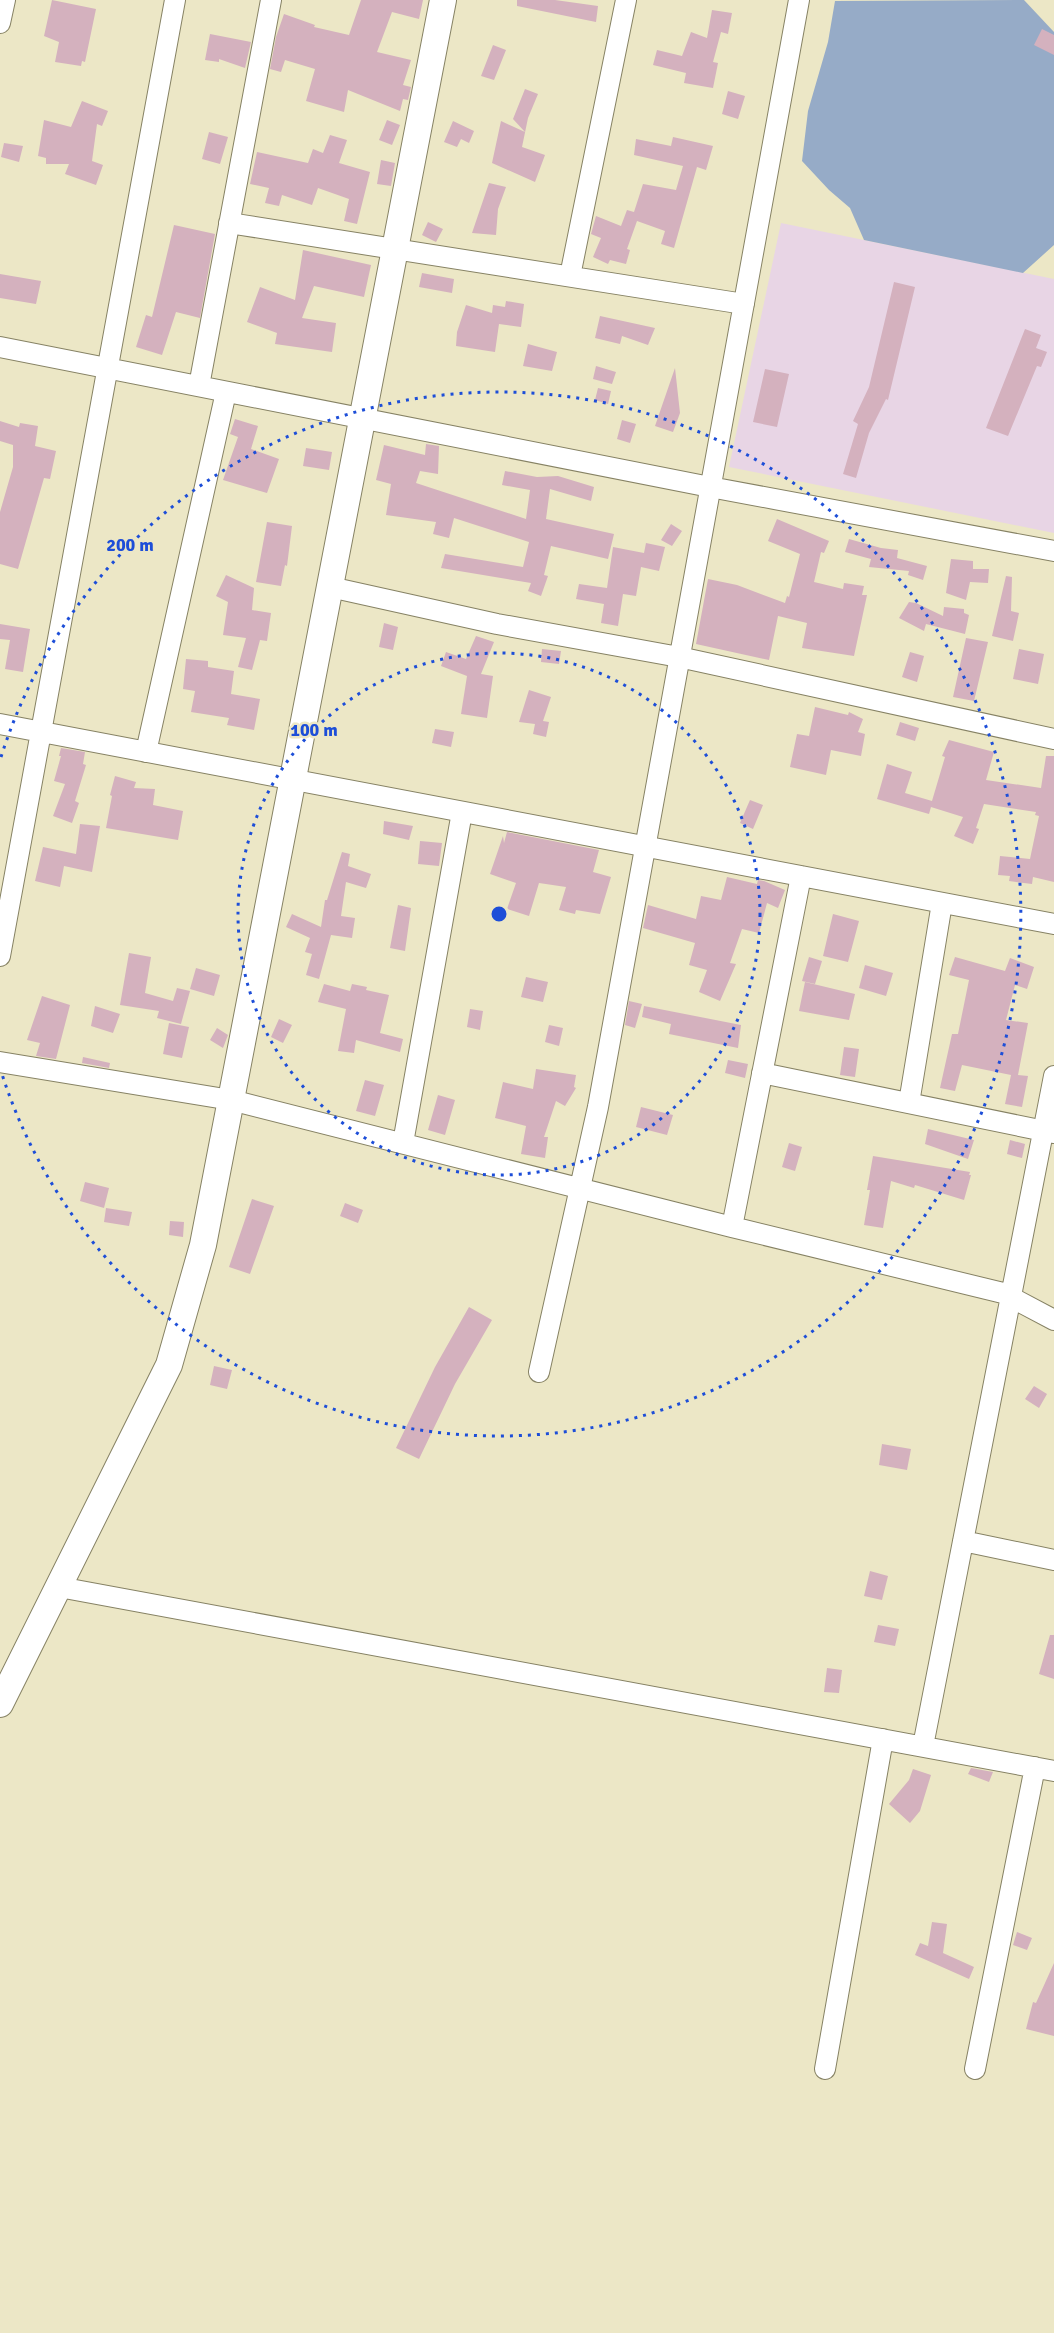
<svg xmlns="http://www.w3.org/2000/svg" width="1054" height="2333" viewBox="0 0 1054 2333" font-family="Signika,sans-serif">
  <style>
    .education { fill: #e8d5e5 }
    .water { fill: #96abc7 }
    .building { fill: #d4b1be }
    .lines { fill: none; stroke-linecap: round; stroke-linejoin: round }
    .minor-casing { stroke: #868264; stroke-width: 22 }
    .tertiary-casing { stroke: #868264; stroke-width: 28 }
    .minor { stroke: #fff; stroke-width: 20 }
    .tertiary { stroke: #fff; stroke-width: 26 }
    .ring { fill: none; stroke: #1d4ed8; stroke-width: 3; stroke-dasharray: 3 6 }
    .centre { fill: #1d4ed8; stroke: #ece7c6; stroke-width: 3 }
    .ring-label { font-size: 18px; text-anchor: middle; font-weight: bold; fill: #1d4ed8; stroke: #ece7c6; stroke-width: 5; stroke-linejoin: round; paint-order: stroke }
  </style>
  <rect width="100%" height="100%" fill="#ece7c6"/>
  <path class="education" d="M781 223 1054 279V533L729 467Z"/>
  <path class="water" d="M1024 0 1054 32V245L1023 273 864 240 850 208 829 190 802 161 808 111 828 42 835 1Z"/>
  <path class="building" d="M52 0 96 9 85 62 82 61 81 66 55 62 59 42 44 36Z
    M361 0H423L419 19 392 12 377 52 411 60 403 85 411 87 408 100 403 99 400 111 348 90 344 112 306 101 315 69 285 60 281 72 270 69 276 37 284 14 315 25 314 27 349 35Z
    M517 0H555L598 6 596 22 517 6Z
    M712 10 732 13 728 34 721 32 713 62 718 63 713 88 684 83 686 73 653 65 657 50 682 56 691 32 707 38Z
    M1042 29 1054 35V55L1034 45Z
    M210 34 251 42 245 68 219 59V62L205 60Z
    M493 45 506 50 494 80 481 76Z
    M525 89 538 94 528 118 522 147 545 155 535 182 492 163 501 121 525 132 513 119Z
    M728 91 745 96 738 119 722 114Z
    M82 101 108 111 102 126 97 124 92 161 103 165 96 185 65 174 69 164H46V158L38 156 44 120 71 127Z
    M387 120 400 125 392 145 379 140Z
    M453 121 474 131 469 143 461 139 457 147 444 142Z
    M209 132 228 137 220 164 202 159Z
    M330 135 347 140 339 163 370 172 357 224 344 221 349 199 318 188 312 205 282 195 279 206 265 203 269 188 250 184 257 152 308 163 313 149 323 153Z
    M673 137 713 146 706 170 697 167 674 248 661 244 665 231 637 221 627 249 630 250 626 264 610 260 608 264 593 257 601 238 591 234 596 216 621 226 627 210 634 212 643 184 676 190 683 166 634 155 636 139 671 146Z
    M4 143 23 146 19 162 1 157Z
    M381 160 395 163 391 186 377 184Z
    M489 183 506 187 498 209 496 235 472 233Z
    M428 222 443 229 436 242 422 235Z
    M174 225 215 234 200 318 176 312 162 355 136 347 146 315 152 317Z
    M303 250 371 265 364 297 314 286 302 318 336 323 332 352 275 344 277 333 247 322 260 287 295 300Z
    M422 273 454 279 452 293 419 287Z
    M0 274 41 281 36 304 0 298Z
    M894 282 915 287 888 400 886 399 869 433 856 478 843 474 858 424 853 421 869 387Z
    M506 301 524 304 521 327 499 324 495 352 456 346 457 332 466 305 492 313 493 305 505 307Z
    M600 316 655 328 648 345 622 336 620 344 595 338Z
    M1025 329 1041 335 1036 348 1047 352 1041 367 1037 366 1008 436 986 428Z
    M528 344 557 352 552 371 523 366Z
    M596 366 616 372 612 384 593 379Z
    M675 368 680 413 673 432 655 426Z
    M765 369 789 374 777 427 753 422Z
    M598 388 611 391 608 404 595 400Z
    M235 419 258 426 251 449 279 459 267 493 223 480 238 437 230 434Z
    M622 420 636 424 630 443 617 439Z
    M0 421 19 427 20 423 38 426 35 446 56 451 50 479 44 478 18 569 0 564V512L13 467V445L0 441Z
    M426 444 439 446 438 474 420 471 416 483 526 519 530 490 502 485 505 471 537 477 558 476 594 487 591 501 550 489 546 519 614 534 608 559 551 546 544 575 548 576 541 596 528 591 531 583 441 568 445 554 523 567 529 542 454 518 449 538 433 534 436 522 386 515 391 484 376 480 384 445 425 455Z
    M306 448 332 452 329 470 303 466Z
    M777 519 829 541 824 553 821 552 814 582 843 589 844 583 864 586 862 595H867L854 656 802 648 807 623 778 616 769 660 696 644 708 579 737 585 785 603 787 596 789 597 800 554 768 541Z
    M267 522 292 526 287 566 285 565 281 586 256 582Z
    M671 524 682 531 672 546 661 540Z
    M849 539 881 548 898 550 897 558 927 566 923 580 908 575 909 571 869 567 871 559 845 552Z
    M646 543 665 547 659 571 641 567 636 596 623 594 618 626 601 623 604 604 576 599 579 584 607 588 613 547 644 553Z
    M951 559 973 561V569H989L988 583 970 582 966 600 946 593Z
    M226 575 254 588 252 610 271 613 267 641 260 640 252 670 238 667 246 638 223 635 228 602 216 596Z
    M1006 576 1012 577 1011 611 1019 613 1013 641 992 636Z
    M909 602 916 603 943 616 944 607 964 609V613L969 615 965 634 926 624 924 631 899 618Z
    M384 623 398 627 393 650 379 647Z
    M0 624 30 629 23 672 5 669 10 640 0 639Z
    M476 636 494 642 481 674 493 676 487 718 461 714 467 676 441 666 446 652 466 659Z
    M966 638 988 642 974 701 953 697Z
    M542 649 561 651 559 664 541 662Z
    M1019 649 1044 654 1038 684 1013 679Z
    M910 652 924 656 917 682 902 677Z
    M186 659 208 661V667L234 671 231 694 260 699 254 730 227 725 229 718 191 712 195 691 183 689Z
    M529 690 551 697 543 721 549 722 546 737 533 734 535 724 519 722Z
    M815 707 848 715 849 712 863 719 858 732 865 734 861 756 831 750 826 775 790 767 797 734 809 736Z
    M900 722 919 728 915 741 896 735Z
    M435 729 454 732 451 747 432 743Z
    M949 740 994 752 986 780 1041 788 1046 756H1054V882L1033 877 1032 884 1009 881 1010 876 998 875 1000 856 1030 859 1039 816 1035 815 1036 812 984 804 976 828 979 829 973 844 954 836 963 817 931 807 929 814 877 799 887 764 912 772 905 793 932 801 945 757 942 756Z
    M61 748 85 752 83 764 86 765 75 801 79 803 72 823 53 816 65 784 54 781 61 756H59Z
    M115 776 136 782 134 788 155 789 153 805 183 811 178 840 106 828 112 796 110 795Z
    M750 800 763 805 753 829 740 823Z
    M384 821 413 826 409 840 383 834Z
    M80 824 100 826 92 872 64 866 60 887 35 881 43 847 76 854Z
    M507 832 599 850 593 872 611 877 600 914 576 910 575 914 559 910 566 887 539 883 529 916 507 909 516 883 490 874 503 836 504 843Z
    M420 841 442 843 439 866 418 864Z
    M342 852 350 854 348 866 371 874 366 888 346 882 341 916 355 918 352 938 331 935 319 979 306 975 312 954 305 952 310 938 286 927 292 914 321 927 325 900H327Z
    M727 877 757 884 758 880 764 881 785 890 778 908 767 903 759 933 742 929 730 963 736 964 720 1001 699 992 707 970 689 965 695 943 643 928 648 905 696 919 701 896 721 900Z
    M398 905 411 908 405 951 390 948Z
    M833 914 859 921 848 962 823 956Z
    M129 953 151 957 145 993 173 1001 177 988 190 991 181 1024 157 1018 159 1011 120 1005Z
    M809 957 822 961 815 984 802 981Z
    M955 957 1005 971 1010 958 1034 967 1027 989 1015 985 1006 1020 1028 1023 1018 1075 1028 1076 1022 1107 1005 1104 1011 1075 962 1065 955 1091 940 1088 952 1034H958L969 980 949 975Z
    M865 965 893 973 886 996 859 988Z
    M196 968 220 975 214 996 190 989Z
    M526 977 548 982 543 1002 521 997Z
    M805 982 855 994 849 1020 799 1011Z
    M324 984 350 991 352 984 367 987 366 990 389 995 380 1033 403 1039 400 1052 356 1040 354 1053 338 1051 346 1009 318 1002Z
    M42 996 70 1005 56 1059 36 1056 40 1043 27 1040Z
    M629 1001 642 1004 635 1028 625 1025Z
    M95 1006 120 1014 113 1033 91 1026Z
    M644 1006 741 1025 738 1048 669 1034 671 1024 642 1017Z
    M470 1009 483 1011 480 1030 467 1027Z
    M279 1019 292 1025 283 1043 271 1037Z
    M169 1023 189 1027 182 1058 163 1054Z
    M549 1025 563 1028 559 1046 545 1042Z
    M217 1028 228 1035 223 1048 210 1040Z
    M844 1047 859 1049 855 1077 840 1075Z
    M83 1057 110 1063 109 1068 82 1063Z
    M728 1060 748 1064 745 1078 725 1073Z
    M536 1069 576 1075 574 1087 576 1088 565 1106 556 1101 544 1137H548L545 1158 521 1154 526 1126 495 1118 503 1082 533 1089Z
    M365 1080 384 1085 375 1116 356 1111Z
    M438 1095 455 1100 445 1135 428 1130Z
    M641 1107 673 1115 667 1135 636 1127Z
    M928 1129 974 1140 968 1159 925 1144Z
    M1010 1140 1025 1144 1022 1158 1007 1154Z
    M789 1143 802 1147 795 1171 782 1167Z
    M873 1156 970 1172 969 1175H971L964 1200 915 1185 914 1188 891 1181 883 1228 864 1225 870 1190H867Z
    M85 1182 109 1188 104 1208 80 1201Z
    M252 1199 274 1206 250 1274 229 1267Z
    M345 1203 363 1210 358 1223 340 1216Z
    M106 1208 132 1212 129 1226 104 1222Z
    M170 1221 184 1222 183 1237 169 1235Z
    M469 1307 492 1320 455 1384 419 1459 396 1448 435 1367Z
    M214 1366 232 1370 227 1389 210 1385Z
    M1034 1386 1047 1394 1039 1408 1025 1399Z
    M882 1444 911 1449 907 1470 879 1465Z
    M870 1571 888 1576 882 1600 864 1596Z
    M878 1625 899 1629 895 1646 874 1642Z
    M1050 1635H1054V1679L1039 1674Z
    M827 1668 842 1670 839 1693 824 1692Z
    M971 1768 993 1772 989 1782 968 1774Z
    M913 1769 931 1775 920 1811 910 1823 889 1804 909 1780Z
    M932 1922 947 1924 943 1953 974 1967 969 1979 915 1955 920 1943 928 1946Z
    M1017 1932 1032 1938 1027 1950 1013 1945Z
    M1054 1963V2036L1026 2029 1033 2002 1036 2003Z"/>
  <g class="lines">
    <defs>
      <path id="minor" d="M0 23 5 0
        M229 223 744 304
        M570 276 626 0
        M0 347 710 487 1054 551
        M199 386 271 0
        M330 587 497 624 679 657 1054 739
        M0 724 1054 924
        M146 752 226 392
        M0 956 175 0
        M0 1062 231 1100 732 1227 1003 1293 1054 1320
        M762 1073 1054 1133
        M909 1103 942 903
        M403 1143 462 812
        M732 1227 801 876
        M539 1372 598 1107 799 0
        M963 1541 1054 1560
        M59 1587 1054 1771
        M923 1746 1054 1076
        M825 2069 883 1739
        M975 2069 1035 1767"/>
      <path id="tertiary" d="M0 1704 169 1365 203 1245 443 0"/>
    </defs>
    <use href="#minor" class="minor-casing"/>
    <use href="#tertiary" class="tertiary-casing"/>
    <use href="#minor" class="minor"/>
    <use href="#tertiary" class="tertiary"/>
  </g>
  <g class="ring">
    <circle cx="499" cy="914" r="261"/>
    <path d="M1 757A522 522 0 1 1 1 1071"/>
  </g>
  <circle cx="499" cy="914" r="9" class="centre"/>
  <g class="ring-label">
    <text x="130" y="551">200 m</text>
    <text x="314" y="736">100 m</text>
  </g>
</svg>
